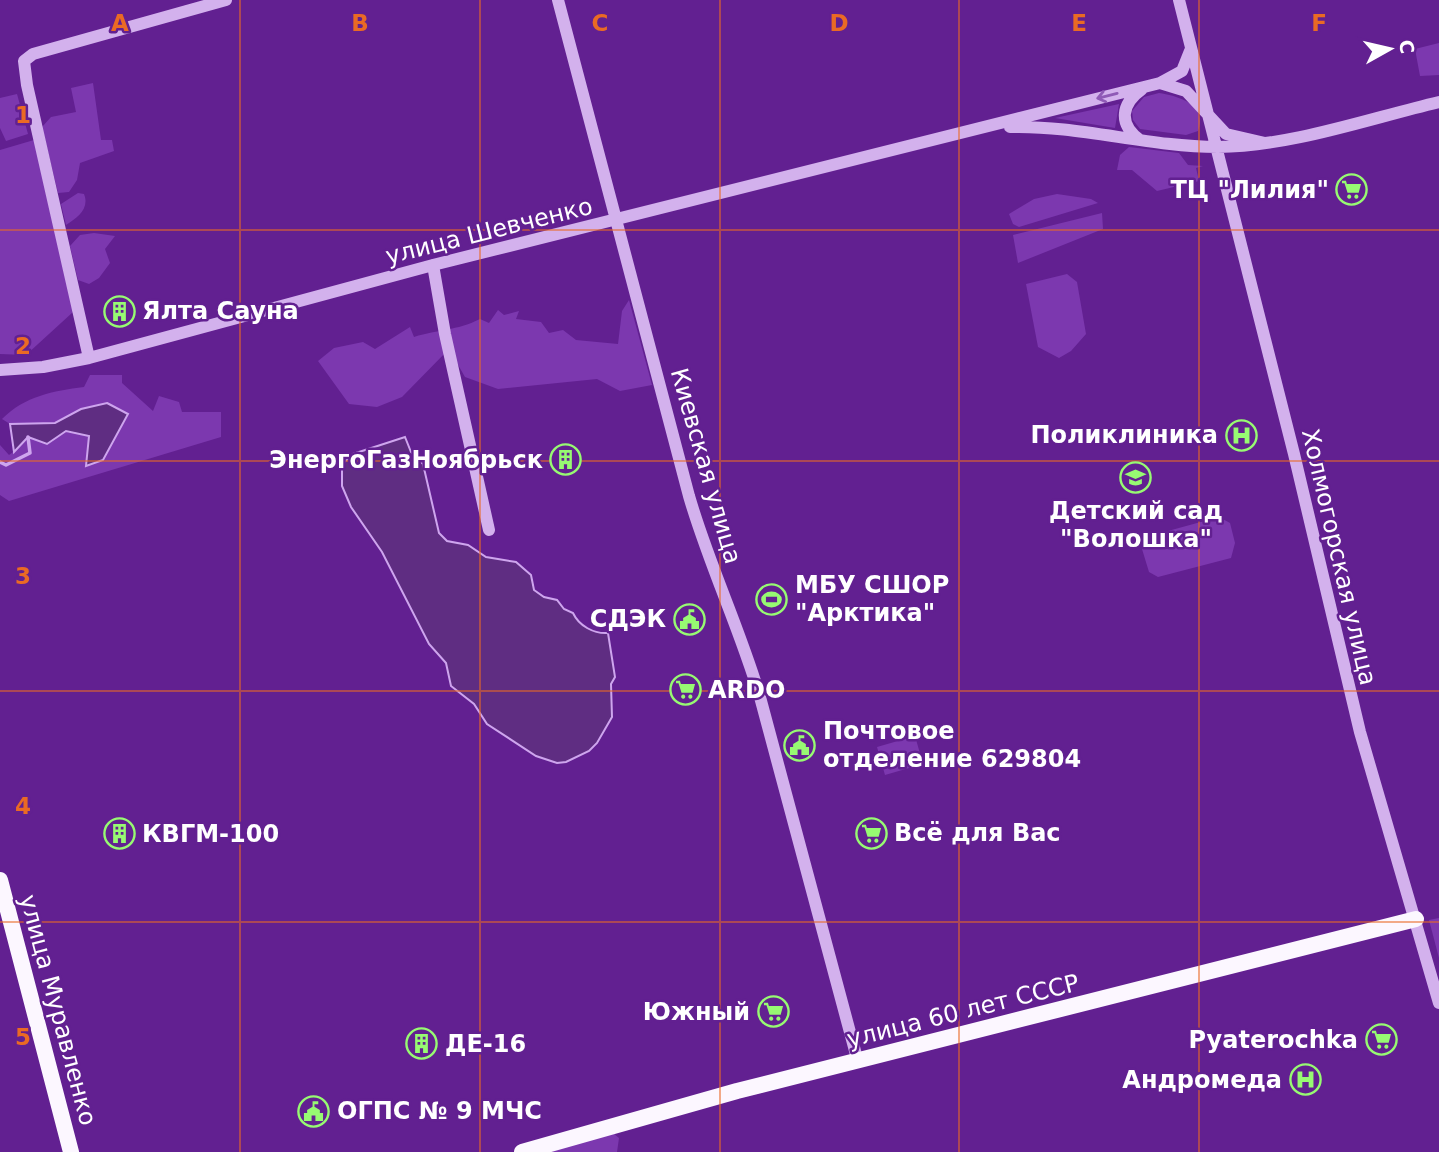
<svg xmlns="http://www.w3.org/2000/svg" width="1439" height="1152" viewBox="0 0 1439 1152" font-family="'DejaVu Sans',sans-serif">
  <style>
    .green { fill: #7c38af }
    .water { fill: #5f2d82; stroke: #cea5ee; stroke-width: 2 }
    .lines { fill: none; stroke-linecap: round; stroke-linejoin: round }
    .stream { stroke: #cea5ee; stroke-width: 3.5 }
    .minor { stroke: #d3b1ed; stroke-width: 12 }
    .major { stroke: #fcf7ff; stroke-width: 16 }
    .oneway { stroke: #8f5ab6 }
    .grid { fill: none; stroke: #ea6a24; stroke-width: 2; stroke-opacity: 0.55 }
    .labels { text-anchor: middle; stroke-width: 5; stroke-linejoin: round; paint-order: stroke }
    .poi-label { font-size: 24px; font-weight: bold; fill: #fff; stroke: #622091; text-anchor: start }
    .street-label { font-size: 24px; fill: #fff; stroke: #622091 }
    .grid-label { font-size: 23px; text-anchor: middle; font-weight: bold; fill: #ea6a24; stroke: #622091; stroke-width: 5; stroke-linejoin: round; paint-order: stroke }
  </style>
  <rect width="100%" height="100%" fill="#622091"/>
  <path class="green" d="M1439 43V75L1420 76 1415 49Z
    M93 83 101 140H112L114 151 80 163 77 180 69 192 58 193 42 127 51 117 76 112 71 88Z
    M1159 93C1179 96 1208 105 1198 131L1186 135 1140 129 1133 120 1132 111 1144 97Z
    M17 94 28 134 6 141 0 128V98Z
    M1119 104 1115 128 1055 118Z
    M34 140 73 312 26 355 0 354V150Z
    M1129 147 1179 153 1188 165 1203 166 1196 168 1199 181 1157 191 1132 170H1117L1120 155Z
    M78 193 84 194C90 209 77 218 66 225L61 204Z
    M1057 194 1091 199 1098 203 1019 227 1013 224 1009 214 1034 199Z
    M1102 213 1103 229 1018 263 1013 235Z
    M94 233 115 236 105 249 110 263 99 278 89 284 78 280 70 246 80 235Z
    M1067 274 1077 282 1086 334 1071 351 1059 358 1038 347 1026 284Z
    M629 300 652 385 620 391 597 379 498 389 465 377 449 349 402 397 377 407 349 404 318 361 334 348 363 342 375 349 410 327 414 337C439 329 456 331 480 319L489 323 498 310 504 315 519 311 516 319 541 322 549 333 563 330 576 340 618 344 622 311Z
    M90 375H122V383L153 411 159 396 179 402 182 412H221V437L9 501 0 495V445L9 455C17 450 22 440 29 436 63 421 102 451 128 415L81 409 56 423 10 424 2 419C25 396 53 391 84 387Z
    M1219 517 1230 523 1235 543 1231 558 1158 577 1149 572 1142 549 1146 537Z
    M915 736 923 764 885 775 877 747Z
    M1439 918V958L1429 920Z
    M613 1133 619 1138 617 1152H549Z"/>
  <path class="water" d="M107 403 128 414 103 460 86 466 89 436 66 431 47 444 28 437 14 452 10 424 55 423 81 409Z
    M405 437 411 452 423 464 439 533 447 541 468 545 486 557 516 562 531 575 534 590 544 597 557 600 564 609 573 613C579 626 594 634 608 633L615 677 611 684 612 717 597 743 589 751 566 762 557 763 536 756 487 724 474 704 451 686 446 663 429 644 382 552 351 507 342 486V464L353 454Z"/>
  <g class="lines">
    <path class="stream" d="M0 462 6 465 30 453 28 437"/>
    <path class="minor" d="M558 0 689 496C709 565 740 629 760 697L858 1062
      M1179 0 1294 454 1360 732 1439 1003
      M1160 83 1182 71 1190 51
      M1010 127C1079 125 1148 147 1218 147 1292 146 1367 119 1439 102
      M1140 140C1118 124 1121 104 1142 89
      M433 265 445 334 489 530
      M89 358 27 85 24 61 33 54 226 0
      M0 370 43 367 89 358 433 265 1160 83 1186 91 1226 134 1265 143"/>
    <path class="major" d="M0 880 71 1152
      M522 1152 737 1091 1416 919"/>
  </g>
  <defs><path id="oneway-shaft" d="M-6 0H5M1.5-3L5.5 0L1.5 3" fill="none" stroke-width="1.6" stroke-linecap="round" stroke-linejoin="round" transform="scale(1.75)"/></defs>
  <use class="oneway" href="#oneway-shaft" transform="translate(1107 96) rotate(166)"/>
  <path class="grid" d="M240 0V1152M480 0V1152M720 0V1152M959 0V1152M1199 0V1152M0 230H1439M0 461H1439M0 691H1439M0 922H1439"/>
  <defs>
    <symbol id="supermarket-ring" viewBox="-11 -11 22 22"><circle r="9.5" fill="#622091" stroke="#97fa72" stroke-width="1.5"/><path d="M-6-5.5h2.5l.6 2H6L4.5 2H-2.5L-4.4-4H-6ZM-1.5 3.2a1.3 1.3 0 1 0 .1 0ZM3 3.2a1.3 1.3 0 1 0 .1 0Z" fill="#97fa72"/></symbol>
    <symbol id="building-ring" viewBox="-11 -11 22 22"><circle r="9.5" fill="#622091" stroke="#97fa72" stroke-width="1.5"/><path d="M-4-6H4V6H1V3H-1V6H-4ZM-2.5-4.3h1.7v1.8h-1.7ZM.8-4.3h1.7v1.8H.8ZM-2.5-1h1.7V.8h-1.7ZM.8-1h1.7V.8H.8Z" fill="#97fa72"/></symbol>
    <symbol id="hospital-ring" viewBox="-11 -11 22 22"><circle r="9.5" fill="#622091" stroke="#97fa72" stroke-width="1.5"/><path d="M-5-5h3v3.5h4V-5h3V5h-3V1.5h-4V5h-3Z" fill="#97fa72"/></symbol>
    <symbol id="school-ring" viewBox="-11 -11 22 22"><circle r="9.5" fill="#622091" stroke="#97fa72" stroke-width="1.5"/><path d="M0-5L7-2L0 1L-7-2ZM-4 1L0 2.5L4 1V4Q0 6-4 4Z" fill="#97fa72"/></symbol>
    <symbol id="stadium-ring" viewBox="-11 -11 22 22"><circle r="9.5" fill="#622091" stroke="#97fa72" stroke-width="1.5"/><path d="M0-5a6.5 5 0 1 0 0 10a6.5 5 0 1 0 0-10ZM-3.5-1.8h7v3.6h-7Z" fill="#97fa72"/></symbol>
    <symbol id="civic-ring" viewBox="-11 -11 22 22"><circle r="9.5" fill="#622091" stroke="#97fa72" stroke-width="1.5"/><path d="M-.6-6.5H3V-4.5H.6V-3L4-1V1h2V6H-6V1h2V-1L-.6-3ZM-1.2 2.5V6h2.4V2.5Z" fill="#97fa72"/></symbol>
  </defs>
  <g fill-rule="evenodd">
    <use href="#supermarket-ring" x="1334" y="172" width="35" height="35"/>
    <use href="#building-ring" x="102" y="294" width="35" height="35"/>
    <use href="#hospital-ring" x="1224" y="418" width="35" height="35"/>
    <use href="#building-ring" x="548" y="442" width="35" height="35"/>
    <use href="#school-ring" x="1118" y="460" width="35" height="35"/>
    <use href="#stadium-ring" x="754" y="582" width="35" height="35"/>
    <use href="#civic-ring" x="672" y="602" width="35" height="35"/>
    <use href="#supermarket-ring" x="668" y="672" width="35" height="35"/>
    <use href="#civic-ring" x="782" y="728" width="35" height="35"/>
    <use href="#supermarket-ring" x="854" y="816" width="35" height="35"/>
    <use href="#building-ring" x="102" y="816" width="35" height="35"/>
    <use href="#supermarket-ring" x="756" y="994" width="35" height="35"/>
    <use href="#supermarket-ring" x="1364" y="1022" width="35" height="35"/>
    <use href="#building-ring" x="404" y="1026" width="35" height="35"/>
    <use href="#hospital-ring" x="1288" y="1062" width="35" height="35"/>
    <use href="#civic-ring" x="296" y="1094" width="35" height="35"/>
  </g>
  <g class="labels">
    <g class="poi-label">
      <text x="1329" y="198" text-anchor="end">ТЦ "Лилия"</text>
      <text x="142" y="319">Ялта Сауна</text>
      <text x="1218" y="443" text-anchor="end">Поликлиника</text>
      <text x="543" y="468" text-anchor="end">ЭнергоГазНоябрьск</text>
      <text x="1136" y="519" text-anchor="middle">Детский сад<tspan x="1136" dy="28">"Волошка"</tspan></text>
      <text x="795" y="593">МБУ СШОР<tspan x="795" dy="28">"Арктика"</tspan></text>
      <text x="666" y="627" text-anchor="end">СДЭК</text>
      <text x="708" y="698">ARDO</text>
      <text x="823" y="739">Почтовое<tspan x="823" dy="28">отделение 629804</tspan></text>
      <text x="894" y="841">Всё для Вас</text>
      <text x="142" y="842">КВГМ-100</text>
      <text x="750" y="1020" text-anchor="end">Южный</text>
      <text x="1358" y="1048" text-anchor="end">Pyaterochka</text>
      <text x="445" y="1052">ДЕ-16</text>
      <text x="1282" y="1088" text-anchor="end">Андромеда</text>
      <text x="337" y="1119">ОГПС № 9 МЧС</text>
    </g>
    <g class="street-label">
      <text transform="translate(489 231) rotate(-14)" y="8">улица Шевченко</text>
      <text transform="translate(706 466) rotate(74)" y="8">Киевская улица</text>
      <text transform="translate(1339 557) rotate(77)" y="8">Холмогорская улица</text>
      <text transform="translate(58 1010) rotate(75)" y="8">улица Муравленко</text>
      <text transform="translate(963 1011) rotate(-14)" y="8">улица 60 лет СССР</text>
    </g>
  </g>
  <g class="grid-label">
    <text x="120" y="31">A</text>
    <text x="360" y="31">B</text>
    <text x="600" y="31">C</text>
    <text x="839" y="31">D</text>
    <text x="1079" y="31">E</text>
    <text x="1319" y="31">F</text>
    <text x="23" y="123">1</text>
    <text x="23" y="354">2</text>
    <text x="23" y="584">3</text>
    <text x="23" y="814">4</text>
    <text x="23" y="1045">5</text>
  </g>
  <g transform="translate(1390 49) rotate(82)" stroke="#622091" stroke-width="5" paint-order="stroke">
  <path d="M0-5L12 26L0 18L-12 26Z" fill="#ffffff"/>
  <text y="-10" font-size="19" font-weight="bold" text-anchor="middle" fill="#ffffff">С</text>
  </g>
</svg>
